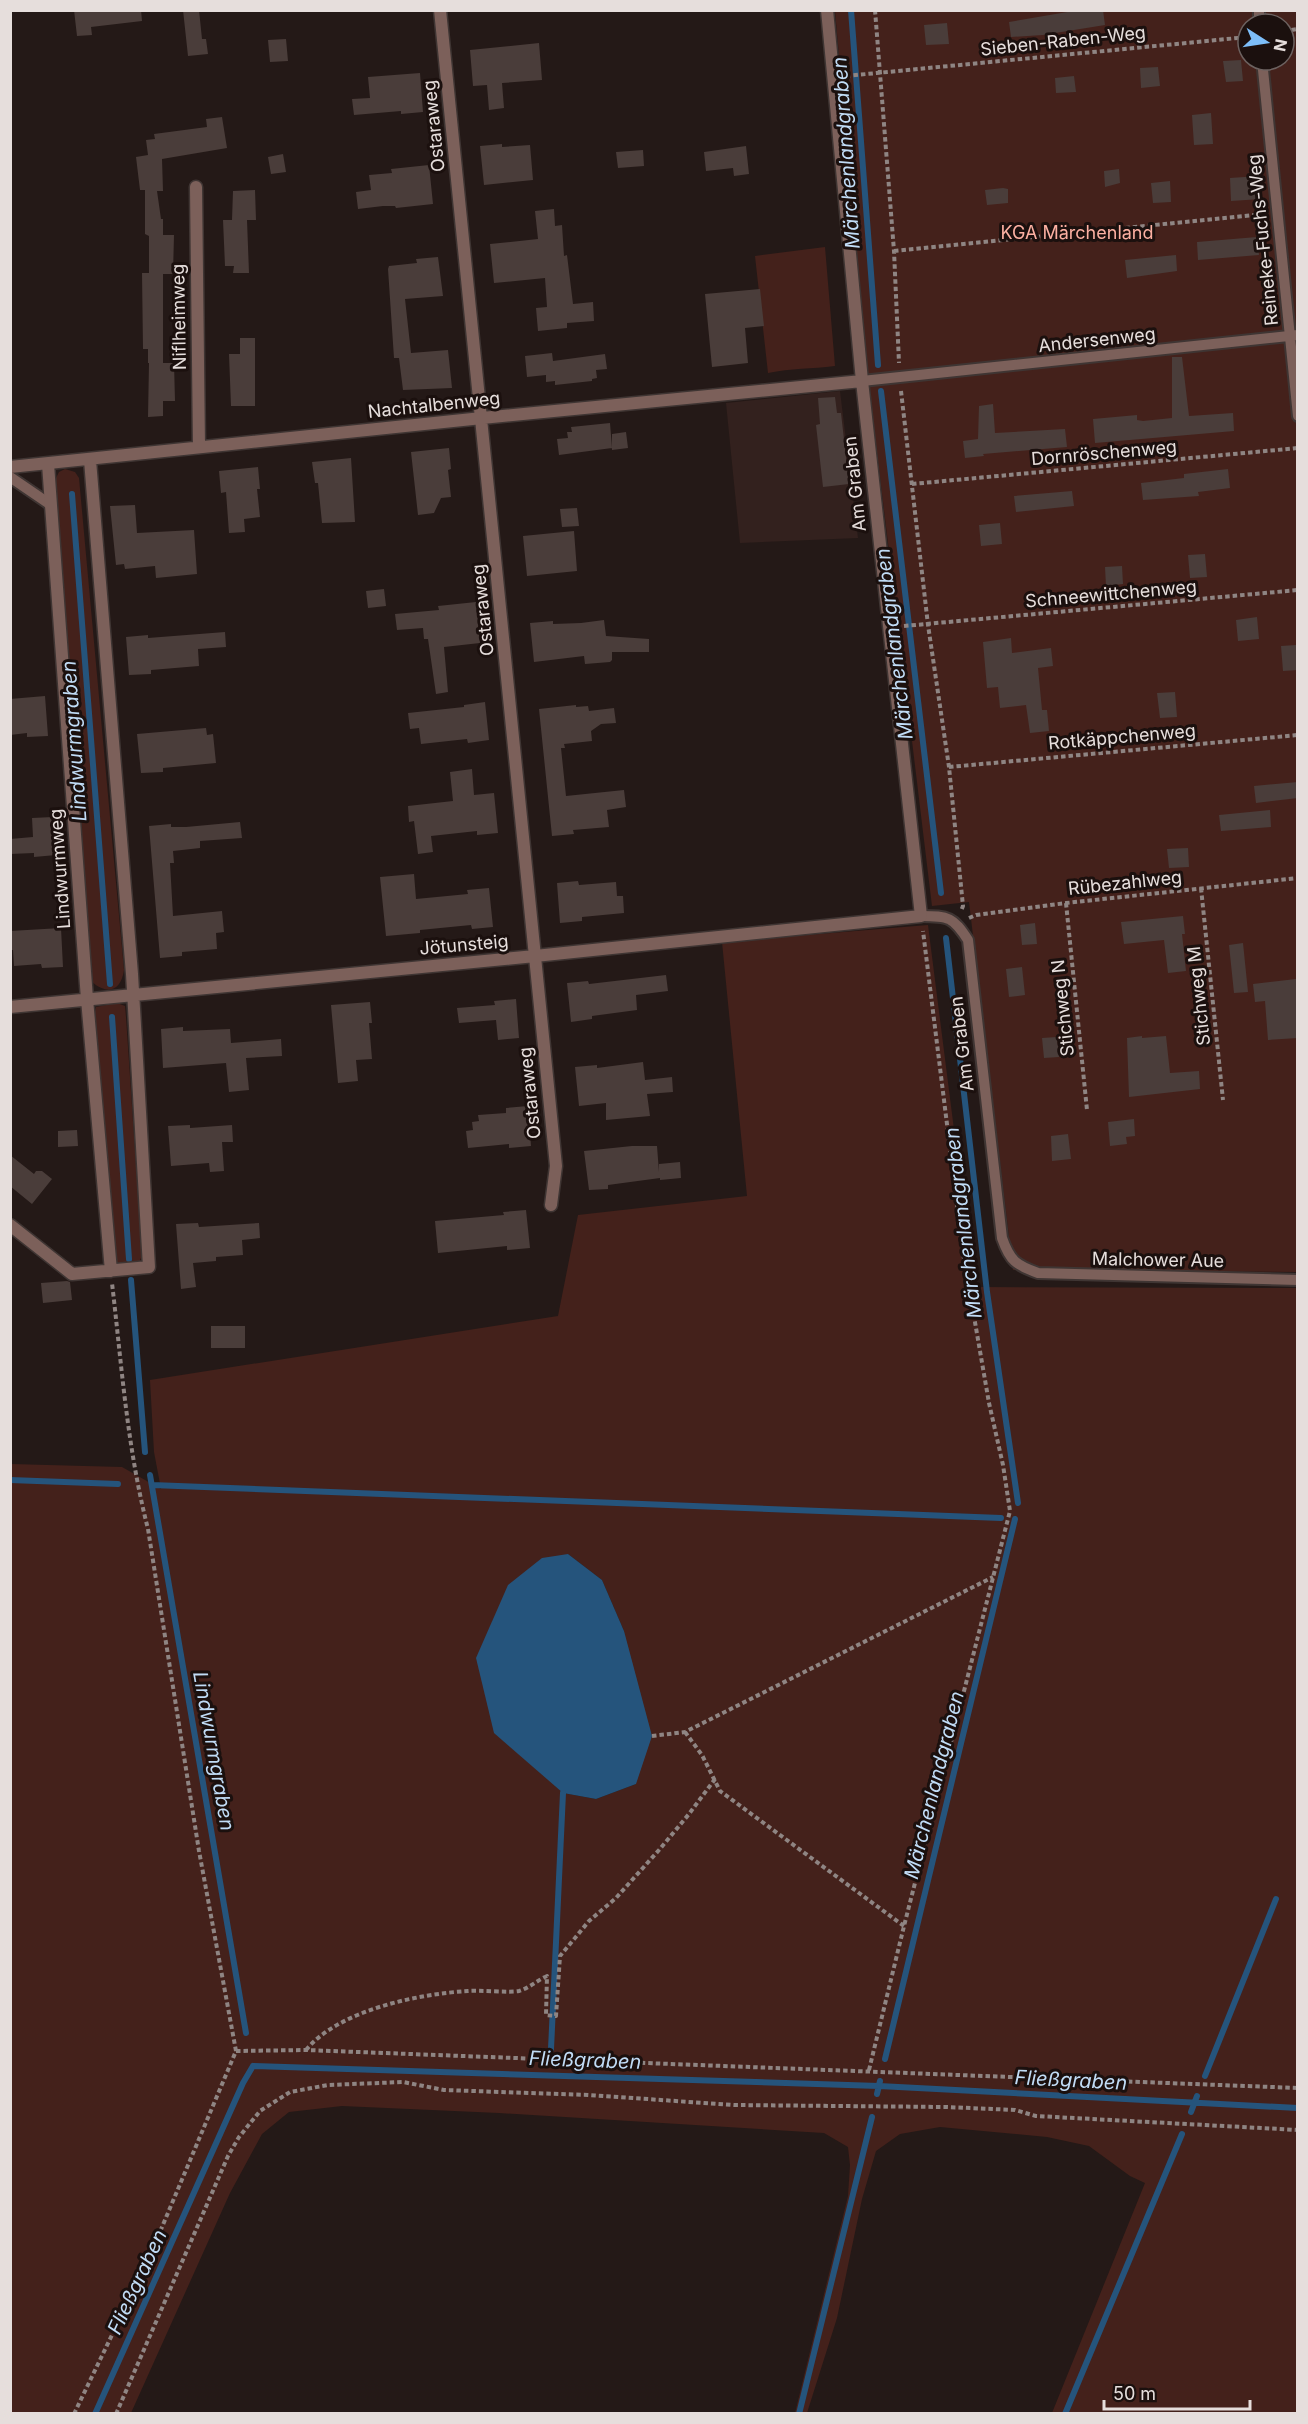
<svg xmlns="http://www.w3.org/2000/svg" width="1308" height="2424" viewBox="0 0 1308 2424" font-family="Inter,sans-serif">
  <style>
    .built { fill: #33211e }
    .green { fill: #44211b; fill-rule: evenodd }
    .water { fill: #25547c }
    .lines { fill: none; stroke-linecap: round; stroke-linejoin: round }
    .stream { stroke: #25547c; stroke-width: 6 }
    .building { fill: #4a3d3a }
    .lane-casing { stroke: #3f3533; stroke-width: 14 }
    .street-casing { stroke: #3f3533; stroke-width: 15 }
    .path { stroke: #8f8583; stroke-width: 4; stroke-dasharray: 4.5 3; stroke-linecap: butt }
    .lane { stroke: #7c605a; stroke-width: 10 }
    .street { stroke: #7c605a; stroke-width: 12 }
    .labels { text-anchor: middle; stroke-width: 6; stroke-linejoin: round; paint-order: stroke }
    .street-label { font-size: 18px; fill: #e6dedc; stroke: #1b100e }
    .park-label { font-size: 18px; fill: #fcb0a2; stroke: #1b100e }
    .water-label { font-size: 20px; font-style: italic; fill: #c1dcf6; stroke: #1b100e }
  </style>
  <rect width="100%" height="100%" fill="#241917"/>
  <path class="built" d="M840 391 858 538 740 543 726 403Z"/>
  <path class="green" d="M835 11H1297V1272L1013 1270 969 902 932 906 869 386ZM1248 24H1284V60H1248Z
    M825 247 835 366C812 369 791 368 768 373L755 256Z
    M65 469 75 472 79 478 124 970C121 990 109 996 92 982L54 482 59 472Z
    M928 925 974 1287 1297 1288V2413H1052L1145 2183 1130 2176 1089 2146 1047 2137 940 2127 900 2134 876 2151 862 2199 837 2318 807 2413H795L848 2196 850 2165 848 2147 824 2133 499 2113 342 2106 289 2112 262 2134 230 2193 131 2413 11 2414V1464L122 1467 161 1489 154 1452 150 1380 558 1316 578 1215 747 1196 722 942ZM568 1554 602 1580 624 1631 636 1784 596 1799 563 1793Z
    M117 1003 125 1006 126 1017 142 1256 138 1264 122 1266 117 1264 94 1016 96 1007Z"/>
  <path class="water" d="M568 1554 602 1580 624 1631 652 1736 636 1784 596 1799 563 1793 494 1733 476 1658 508 1585 542 1558Z"/>
  <g class="lines">
    <path class="stream" d="M851 10 878 365
      M881 391 941 893
      M72 494 110 984
      M946 938 987 1292 1018 1503
      M112 1017 129 1259
      M131 1280 145 1452
      M150 1475 246 2033
      M10 1480 118 1484
      M152 1485 1001 1518
      M551 2049 563 1793
      M885 2059 1015 1519
      M253 2066 879 2086 1298 2108
      M1205 2076 1276 1899
      M877 2094 880 2081
      M1191 2112 1197 2096
      M95 2414 243 2083 253 2066
      M799 2414 872 2117
      M1065 2414 1182 2134"/>
  </g>
  <path class="building" d="M74 10H141L142 21 91 27 92 35 77 36Z
    M183 10H199L202 39H206L208 54 188 56Z
    M1079 10H1103L1105 25 1043 35 1011 37 1009 22Z
    M947 23 949 44 926 45 924 25Z
    M286 39 288 61 270 62 268 40Z
    M539 43 542 80 502 83 504 108 489 110 487 85 473 86 470 50Z
    M1241 60 1243 81 1226 82 1223 61Z
    M1158 67 1160 86 1141 88 1140 68Z
    M420 73 423 112 401 114V111L354 115 352 99 370 98 368 77Z
    M1074 76 1076 92 1056 93 1055 78Z
    M1211 113 1213 144 1194 145 1192 115Z
    M222 117 227 148 162 159 163 191H157L161 219H163V235H174L173 274H163V363H148V349H143L142 273H149V236L145 234V190H140L136 157 148 155 146 140 155 139 154 134 207 127 206 119Z
    M502 144V147L530 145 533 180 484 185 480 146Z
    M746 146 749 174 734 176 733 168 706 171 704 152Z
    M643 150 644 166 618 168 616 152Z
    M283 154 286 172 271 174 268 157Z
    M429 165 433 204 396 208 395 206H383L358 209 356 192 371 190 369 175 392 173 391 169Z
    M1119 169 1120 183 1105 187 1104 171Z
    M1259 176 1261 199 1231 201 1230 178Z
    M1170 181 1171 202 1153 203 1151 183Z
    M1003 188 1008 189V203L987 205 985 190Z
    M255 190 256 220H247L249 273H233L234 266H225L223 220H232L233 191Z
    M554 209 555 226 562 225 564 256 567 255 573 304 593 302 594 321 567 323V328L538 331 536 308 547 307 545 278 494 283 490 244 538 239 535 211Z
    M1257 237 1259 255 1198 260 1197 242Z
    M1176 255 1177 271 1127 278 1125 260Z
    M438 257 443 296 405 299 411 353 448 350 452 388 403 390 399 358H394L388 269 389 266 417 263 416 259Z
    M760 289 764 326 745 328 748 363 712 367 705 294Z
    M240 338H255V406H231L229 354H240Z
    M552 353 553 361 605 354 607 369 596 370 597 378 592 379V381L555 385V381L546 382V375L527 377 525 356Z
    M1172 357H1182L1189 416 1233 413 1234 431 1095 443 1093 419 1137 415V420L1143 421 1172 418Z
    M149 363H174L175 401H163V416L148 417Z
    M835 397 837 413H841L849 484 823 487 816 425 820 424 818 398Z
    M993 404 995 433 1065 429 1067 447 983 454 984 456 965 458 963 441 978 439 979 406Z
    M610 423 612 448 559 455 557 439 568 438 567 432H572L571 427Z
    M626 432 628 448 612 450V434Z
    M449 448 451 469 448 470 451 497 441 498 434 513 418 515 411 452Z
    M351 458 355 522 322 523 318 483H315L312 462Z
    M258 467 260 489H257L260 517 244 519 245 532 229 533 226 492 221 493 219 471Z
    M1228 469 1230 488 1198 492 1199 496 1143 500 1141 483 1184 478V474Z
    M1072 491 1074 506 1016 512 1014 496Z
    M135 505 137 533 194 530 197 574 156 578 155 566 125 569 124 564 116 565 110 506Z
    M577 508 579 526 562 527 560 509Z
    M1000 523 1002 544 981 546 979 525Z
    M574 531 577 571 527 576 523 536Z
    M1205 554 1207 577 1190 578 1188 555Z
    M1122 566 1123 584 1106 586 1105 567Z
    M384 589 386 606 368 608 366 591Z
    M476 602 480 643 444 647 448 692 436 694 428 639H424L423 628 397 630 395 614 439 610 438 606Z
    M1257 617 1259 639 1238 641 1236 620Z
    M604 620 606 636 649 639V652H612V660L610 662 585 664 584 656 534 662 530 623 553 621V624L581 623Z
    M225 632 226 647 198 649 199 666 151 670V674L129 675 126 637 148 635V638Z
    M1011 638 1012 653 1051 648 1053 666 1038 668 1042 710H1047L1049 731 1030 733 1026 705 1000 708 998 687 987 688 983 642Z
    M1296 645 1298 670 1283 671 1281 646Z
    M1175 692 1177 717 1160 718 1157 693Z
    M45 696 48 736 27 737V733L10 735V699Z
    M485 702 489 740 468 743 467 739 421 744 419 728 410 729 408 713 464 707V705Z
    M576 705V707L588 706 589 711 614 708 616 723 601 724 591 731 592 741 564 744 565 748H561L566 796 624 790 626 807 607 810 609 827 573 830 574 834 552 836 539 709Z
    M206 728 207 735 213 734 216 763 163 768V772L141 773 137 734Z
    M472 769 474 795 494 793 498 833 477 835V831L431 836 433 852 418 854 414 821 409 822 408 806 453 801 450 772Z
    M1298 782V798L1256 803 1254 786Z
    M1270 810 1271 827 1221 831 1219 815Z
    M53 817 56 855 34 857V853L10 854V839L33 837 32 818Z
    M240 822 242 838 200 841V848L173 851 174 863H170L173 916 222 911 224 932 216 933 217 949 182 952V956L160 958 149 826 171 824V827H186Z
    M1188 848 1189 867 1169 868 1167 849Z
    M414 874 416 899 468 894 467 890 489 888 493 927 472 929 471 925 420 930V933L386 936 380 877Z
    M578 881 579 885 616 882 617 896H623L624 913 582 917V921L560 923 557 883Z
    M1183 916 1185 934H1182L1186 971 1168 973 1164 940 1124 944 1121 922Z
    M1035 923 1037 944 1022 945 1020 925Z
    M61 928 63 967 42 968 41 964 14 966 13 950H10V931Z
    M1243 943 1248 992 1234 993 1229 945Z
    M1022 967 1025 995 1009 997 1006 969Z
    M666 975 668 991 636 995 637 1010 592 1016V1019L571 1022 567 983 588 981 589 984Z
    M1296 979 1298 1038 1268 1040 1265 1001 1255 1002 1253 984Z
    M516 999 519 1038 498 1040 496 1020 459 1023 457 1008 495 1005 494 1001Z
    M370 1002 372 1023H369L372 1059 356 1060 358 1081 338 1083 331 1005Z
    M183 1027V1031L230 1029 231 1043 281 1039 282 1056 246 1058 249 1090 229 1092 226 1063 163 1068 161 1029Z
    M1142 1036V1038L1166 1036 1170 1073 1199 1071 1200 1089 1129 1097 1127 1038Z
    M1057 1037 1059 1057 1044 1058 1042 1038Z
    M643 1062 645 1080 672 1077 673 1092 647 1094 650 1116 606 1120V1103L579 1106 575 1067 597 1065V1068Z
    M528 1106 531 1146 509 1148V1144L468 1148 466 1131 473 1130 472 1122 479 1121 478 1115 506 1113V1108Z
    M1134 1119 1135 1136 1126 1137 1127 1144 1110 1146 1108 1122Z
    M190 1125V1128L232 1125 233 1142H222L224 1171 210 1172 209 1163 171 1166 168 1126Z
    M77 1130 78 1146 58 1147V1131Z
    M1068 1134 1071 1159 1052 1161 1051 1136Z
    M632 1146H657L659 1172V1164L680 1162 681 1178 660 1180V1178L608 1185V1189L589 1190 584 1151Z
    M10 1155 34 1174 36 1171H42L52 1179 32 1204 10 1186Z
    M526 1210 530 1248 507 1250V1246L438 1253 435 1221 504 1215 503 1212Z
    M198 1223 199 1227 259 1223 260 1238 242 1240 243 1255 216 1257V1261L193 1263 196 1287 181 1289 176 1224Z
    M67 1281 70 1282 72 1300 43 1303 41 1283Z
    M211 1326H245V1348H211Z"/>
  <g class="lines">
    <defs>
      <path id="lane" d="M1259 10V24
        M1262 60 1298 416
        M862 381 1298 335
        M10 477 51 505
        M921 916C949 916 953 917 968 940L1002 1238C1010 1261 1016 1265 1038 1273L1298 1280"/>
      <path id="street" d="M440 10 556 1166 551 1205
        M196 187 199 447
        M48 464 87 999 111 1271
        M10 467 482 418 862 381
        M10 1007 535 956 921 916 862 381 827 10
        M10 1225 72 1274 149 1267 132 974 90 460"/>
    </defs>
    <use href="#lane" class="lane-casing"/>
    <use href="#street" class="street-casing"/>
    <path class="path" d="M875 10 894 251 899 363
      M1284 31 1298 29
      M846 76 1248 37
      M894 251 1264 214
      M901 391 928 625 949 767 963 906 961 911
      M912 484 1298 448
      M904 626 1298 590
      M949 767 1298 735
      M1201 888 1223 1100
      M1066 903 1087 1110
      M969 918 976 915 1066 903 1298 878
      M685 1732 702 1755 720 1791 904 1926
      M652 1736 685 1732 993 1577
      M306 2050C339 2010 418 1994 468 1991 481 1990 508 1993 519 1991 529 1988 538 1980 547 1976L546 2015 556 2016 560 1956 589 1921 616 1898 659 1850 689 1814 715 1779
      M236 2051 306 2050 1298 2088
      M869 2070 904 1926 1010 1511 1003 1465 989 1403 963 1253 923 931
      M74 2414 149 2258 236 2051 199 1851 148 1529C127 1447 122 1368 112 1283
      M116 2414 228 2156 239 2137 260 2111 290 2092 328 2085 403 2082 444 2090 588 2095 734 2105 946 2107 1015 2110 1036 2116 1298 2130"/>
    <use href="#lane" class="lane"/>
    <use href="#street" class="street"/>
  </g>
  <g class="labels">
    <g class="street-label">
      <text transform="translate(1063 41) rotate(-6)" y="6">Sieben-Raben-Weg</text>
      <text transform="translate(434 126) rotate(-96)" y="6">Ostaraweg</text>
      <text transform="translate(1263 240) rotate(-96)" y="6">Reineke-Fuchs-Weg</text>
      <text transform="translate(179 317) rotate(-91)" y="6">Niflheimweg</text>
      <text transform="translate(1097 340) rotate(-6)" y="6">Andersenweg</text>
      <text transform="translate(434 405) rotate(-6)" y="6">Nachtalbenweg</text>
      <text transform="translate(1104 453) rotate(-5)" y="6">Dornröschenweg</text>
      <text transform="translate(855 484) rotate(-96)" y="6">Am Graben</text>
      <text transform="translate(1111 594) rotate(-5)" y="6">Schneewittchenweg</text>
      <text transform="translate(483 610) rotate(-96)" y="6">Ostaraweg</text>
      <text transform="translate(1122 737) rotate(-5)" y="6">Rotkäppchenweg</text>
      <text transform="translate(60 869) rotate(-94)" y="6">Lindwurmweg</text>
      <text transform="translate(1125 883) rotate(-6)" y="6">Rübezahlweg</text>
      <text transform="translate(464 945) rotate(-5)" y="6">Jötunsteig</text>
      <text transform="translate(1199 996) rotate(-96)" y="6">Stichweg M</text>
      <text transform="translate(1063 1008) rotate(-96)" y="6">Stichweg N</text>
      <text transform="translate(962 1044) rotate(-97)" y="6">Am Graben</text>
      <text transform="translate(530 1093) rotate(-96)" y="6">Ostaraweg</text>
      <text transform="translate(1158 1260) rotate(1)" y="6">Malchower Aue</text>
    </g>
    <g class="park-label">
      <text x="1077" y="239">KGA Märchenland</text>
    </g>
    <g class="water-label">
      <text transform="translate(846 153) rotate(-94)" y="7">Märchenlandgraben</text>
      <text transform="translate(894 644) rotate(-97)" y="7">Märchenlandgraben</text>
      <text transform="translate(74 741) rotate(-94)" y="7">Lindwurmgraben</text>
      <text transform="translate(963 1223) rotate(-97)" y="7">Märchenlandgraben</text>
      <text transform="translate(214 1751) rotate(80)" y="7">Lindwurmgraben</text>
      <text transform="translate(934 1785) rotate(-76)" y="7">Märchenlandgraben</text>
      <text transform="translate(585 2060) rotate(2)" y="7">Fließgraben</text>
      <text transform="translate(1071 2080) rotate(3)" y="7">Fließgraben</text>
      <text transform="translate(137 2282) rotate(-65)" y="7">Fließgraben</text>
    </g>
  </g>
  <rect width="1308" height="2424" fill="none" stroke="#e6dedc" stroke-width="24"/>
  <g transform="translate(1266 42) rotate(102)"><circle r="28" fill="#1b100e" stroke="#6c6260" stroke-width="1.5"/>
  <path d="M0-4.5L10 22L0 15L-10 22Z" fill="#7dbef9"/>
  <text y="-9" font-size="16" font-weight="bold" text-anchor="middle" fill="#e6dedc">N</text>
  </g>
  <path d="M1104 2400v9h146v-9" fill="none" stroke="#e6dedc" stroke-width="3"/>
  <text x="1113" y="2400" font-size="18" fill="#e6dedc" stroke="#1b100e" stroke-width="4.5" paint-order="stroke">50 m</text>
</svg>
